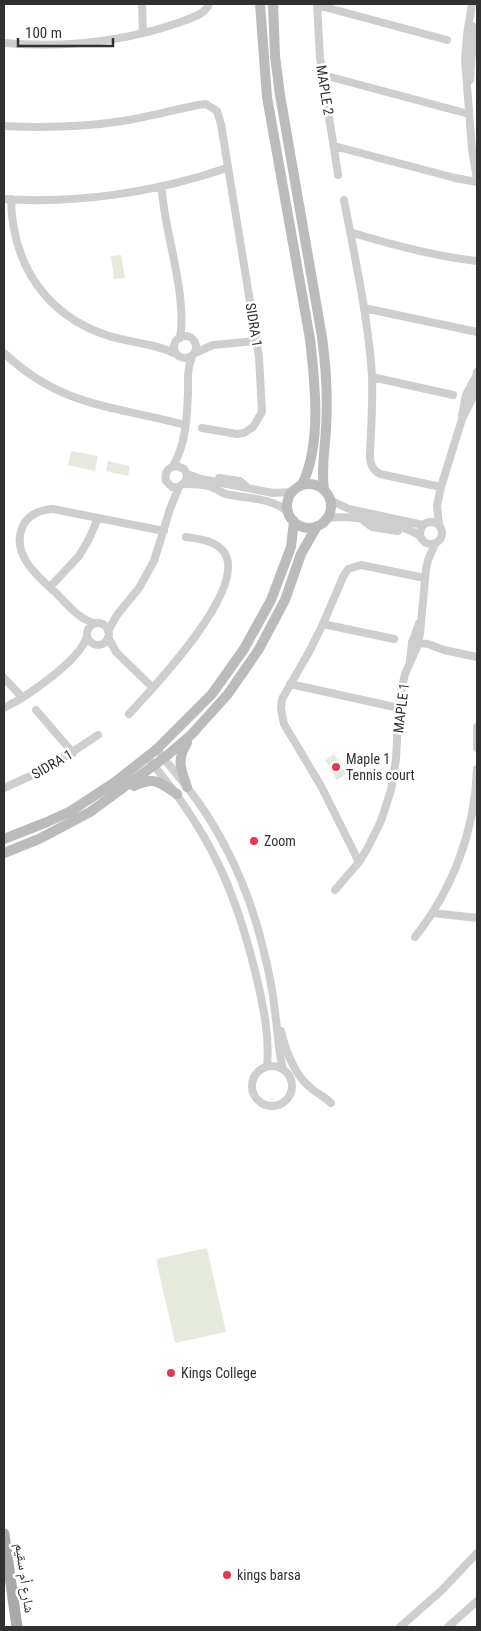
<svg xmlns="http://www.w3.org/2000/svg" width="481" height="1631" viewBox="0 0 481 1631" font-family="'Roboto Condensed','Noto Naskh Arabic',sans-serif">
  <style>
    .green { fill: #e5eadd }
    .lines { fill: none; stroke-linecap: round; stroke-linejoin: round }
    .street { stroke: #cecece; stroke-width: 8 }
    .secondary { stroke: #bbb; stroke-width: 10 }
    .primary { stroke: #a9a9a9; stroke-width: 11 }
    .poi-dot { fill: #e43751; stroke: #fff; stroke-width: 2 }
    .labels { text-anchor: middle; stroke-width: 5; stroke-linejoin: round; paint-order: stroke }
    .street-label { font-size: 14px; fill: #313131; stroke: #fff }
    .poi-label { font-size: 14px; fill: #313131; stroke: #fff; text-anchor: start }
  </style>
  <rect width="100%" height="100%" fill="#fff"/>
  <path class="green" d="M121 255 125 278 114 279 111 256Z
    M71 451 98 456 95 471 68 465Z
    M108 461 130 466 128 476 106 471Z
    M334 754 346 774 337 780 325 760Z
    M207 1248 226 1332 175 1343 156 1259Z"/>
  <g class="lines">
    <path class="street" d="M142 4 143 33
      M317 4 320 58 338 175
      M472 4 467 35 465 60 472 149 477 179
      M317 5 447 40
      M4 43C62 48 122 42 178 23 189 18 204 16 209 4
      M323 75 469 114
      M470 80 472 52V26
      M4 126C44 128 83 127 123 121 148 117 173 110 198 105L206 104 217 111 221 124 259 357 262 412 253 427 244 433 237 434 202 428
      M334 146 455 178 477 182
      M161 186C163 199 164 212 167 225 173 258 186 305 180 338
      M4 199C78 204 157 192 227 168
      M11 199C12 264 46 316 109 336 131 343 155 343 176 354
      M344 200C355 258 368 317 372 375 373 402 371 429 370 456 370 465 373 470 380 474L441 487
      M350 232C392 245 433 256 477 261
      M364 308 477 332
      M174 347a11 11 0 1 1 22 0a11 11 0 1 1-22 0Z
      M4 353C61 407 114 406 185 425
      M195 353 213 345 257 341
      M372 377 453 395
      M462 416 466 395 474 380
      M173 466C186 444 187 417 188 392 188 379 187 369 192 357
      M187 474 186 481 179 487H172L166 481C164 472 168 467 177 466L184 469 187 474 201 479 273 493 292 492
      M219 478 240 481 246 486
      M184 484C195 484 206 484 216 489 220 491 222 493 226 494 248 499 269 497 287 511
      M330 500 349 509 423 525
      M325 519C345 513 404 524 420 536
      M364 521 372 527 398 531
      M420 533a11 11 0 1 1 22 0a11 11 0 1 1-22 0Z
      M439 525 437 506 441 487 462 419 472 399 477 372
      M50 587 79 556 89 539 98 518
      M87 634a11 11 0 1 1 22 0a11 11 0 1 1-22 0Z
      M94 623C79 619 69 606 58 595 40 578 11 556 22 528 27 515 39 510 53 509L164 531
      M323 624 394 639
      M108 631 117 615 139 588 154 561 170 509 179 487
      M108 637 116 652 153 688
      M412 642 428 644 444 650 477 657
      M410 660 412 643 419 623
      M4 678 22 697
      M290 684 399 708
      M4 708C26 697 81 660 87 636
      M36 710 73 753
      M129 714C153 688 249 588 224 552 215 540 199 539 186 537
      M477 727V748
      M157 749C171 768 187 786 201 806 231 850 252 901 264 952 269 972 273 992 275 1012 278 1031 278 1050 283 1069
      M151 762C209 832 235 888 256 975 263 1005 270 1036 267 1066
      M4 788 48 768 98 735
      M359 862 321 786 284 724 281 709 282 699 309 652 323 624 343 577 348 569 361 565 425 578
      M335 890 359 862 367 849 381 821 391 790 396 759 398 720 400 696 405 674 417 647 420 634 426 569 428 560 435 544
      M433 913 477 918
      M415 937C453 889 475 830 477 769
      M281 1031C286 1052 294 1075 312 1089 318 1094 325 1097 331 1103
      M252 1086a20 20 0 1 1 40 0a20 20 0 1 1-40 0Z
      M400 1627 441 1591 477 1553
      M448 1627 477 1601"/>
    <path class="secondary" d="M260 4 267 97 310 339C315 383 322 444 302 485
      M273 4 275 56 280 95 322 337C326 367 328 397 326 428 325 449 321 469 324 490
      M287 506a22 22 0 1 1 44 0a22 22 0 1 1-44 0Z
      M187 743C176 761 181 768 187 787
      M134 786C155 776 159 782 177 794
      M4 839 47 822 71 811 115 782 157 749 212 694 244 649 271 600 291 547 294 521
      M4 853 39 839 90 812 164 758 191 735 228 694 259 649 285 600 301 554 317 526"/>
    <path class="primary" d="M4 1534 17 1627"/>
  </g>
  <g class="poi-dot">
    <circle cx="336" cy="767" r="5"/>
    <circle cx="254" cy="841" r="5"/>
    <circle cx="171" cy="1373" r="5"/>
    <circle cx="227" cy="1575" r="5"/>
  </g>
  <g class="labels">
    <g class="street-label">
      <text transform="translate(325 90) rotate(81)" y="5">MAPLE 2</text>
      <text transform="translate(254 325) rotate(81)" y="5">SIDRA 1</text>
      <text transform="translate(401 708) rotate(-83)" y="5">MAPLE 1</text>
      <text transform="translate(52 764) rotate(-30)" y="5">SIDRA 1</text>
      <text transform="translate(25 1578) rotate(82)" y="5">شارع أم سقيم</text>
    </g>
    <g class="poi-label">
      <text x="346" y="764">Maple 1<tspan x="346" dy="16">Tennis court</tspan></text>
      <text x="264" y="846">Zoom</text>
      <text x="181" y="1378">Kings College</text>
      <text x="237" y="1580">kings barsa</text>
    </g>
  </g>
  <rect width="481" height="1631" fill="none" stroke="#313131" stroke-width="10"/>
  <path d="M18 38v8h95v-8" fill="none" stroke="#313131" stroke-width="2.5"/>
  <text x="25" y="38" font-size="15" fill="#313131" stroke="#ffffff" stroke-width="4" paint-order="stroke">100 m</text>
</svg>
